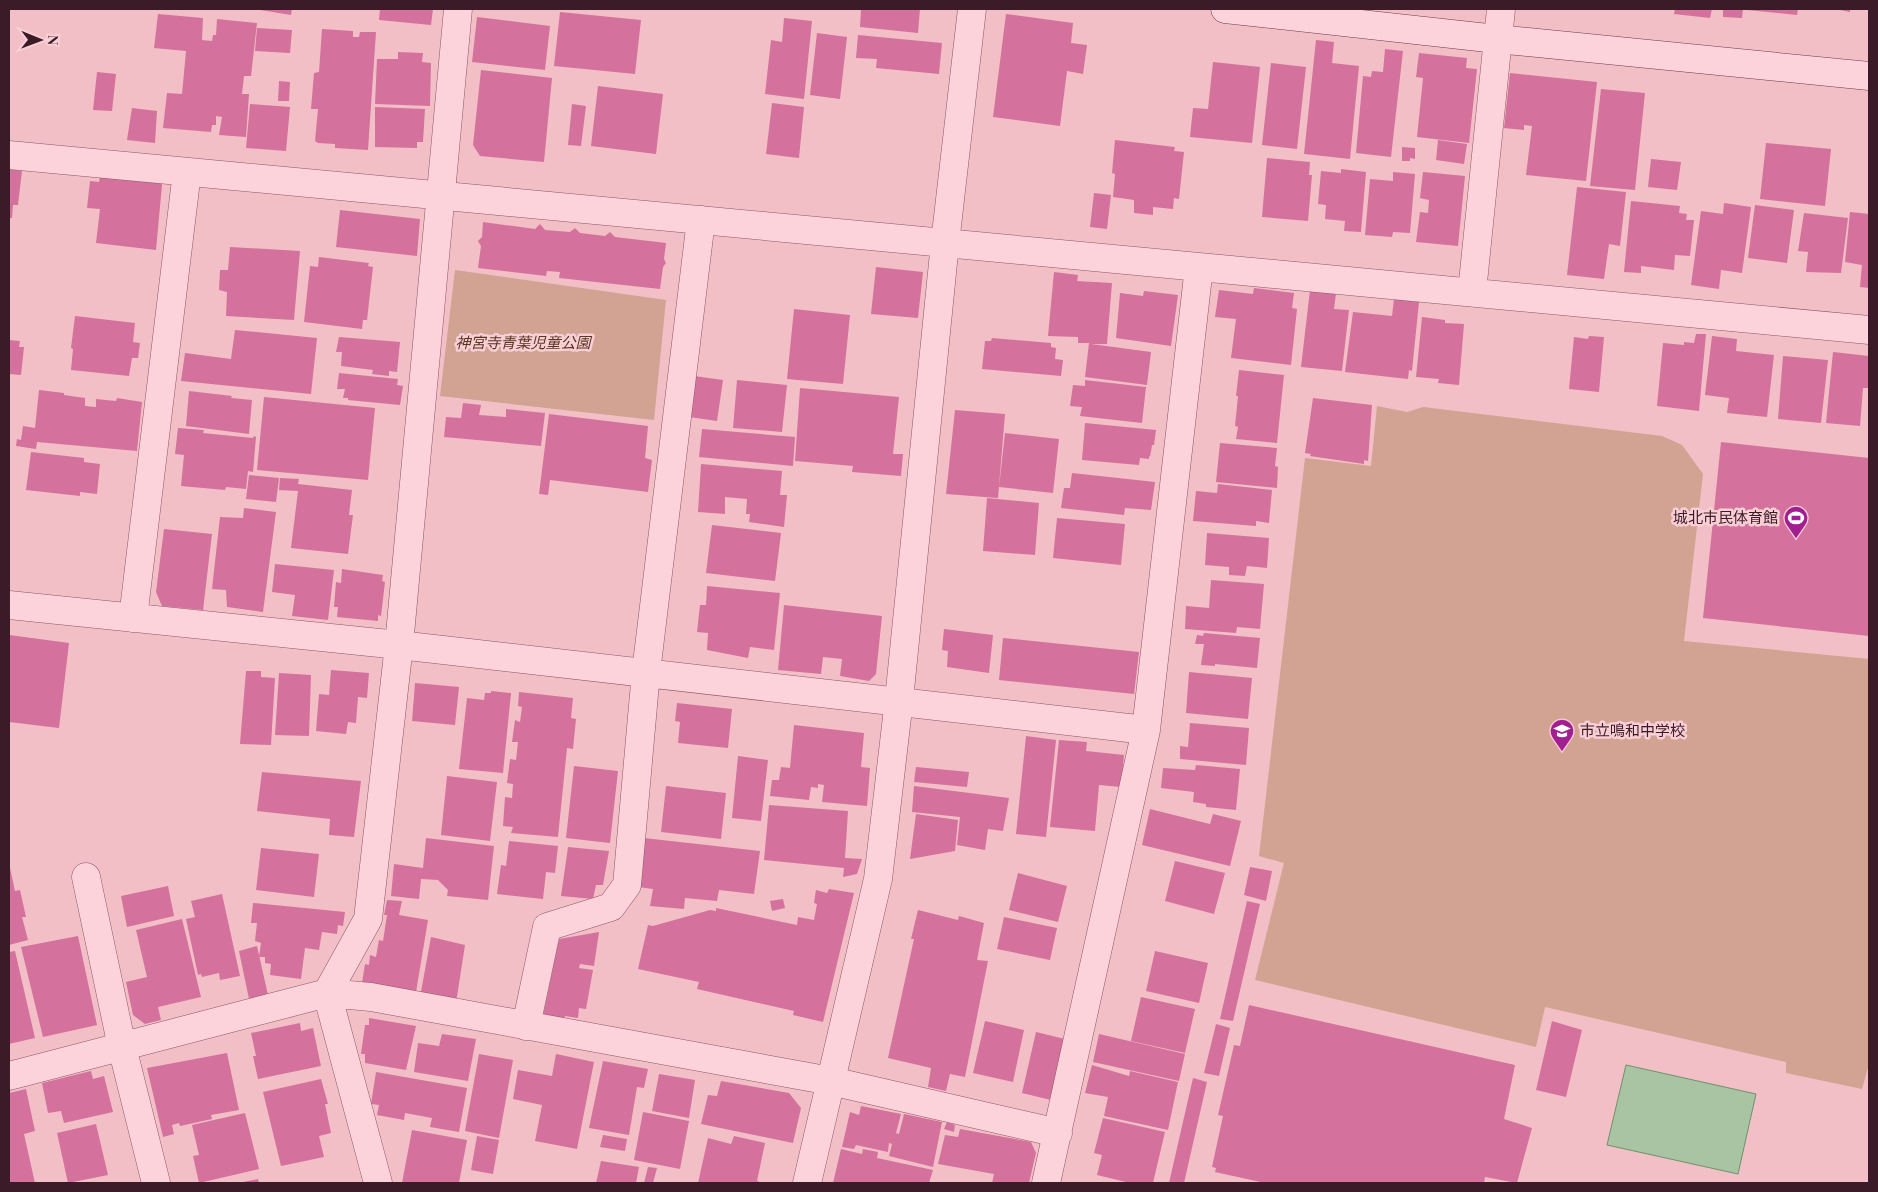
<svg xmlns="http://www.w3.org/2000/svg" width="1878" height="1192" viewBox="0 0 1878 1192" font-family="'Playfair Display','Noto Sans JP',serif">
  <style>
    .green { fill: #d2a292 }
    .water { fill: #a8c4a2; stroke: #6d9369 }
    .building { fill: #d5719d }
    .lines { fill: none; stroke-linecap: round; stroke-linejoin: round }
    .street-casing { stroke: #8d5568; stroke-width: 29 }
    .secondary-casing { stroke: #6f384c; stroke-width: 29 }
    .street { stroke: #fcd3da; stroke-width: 28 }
    .secondary { stroke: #fcd3da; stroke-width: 28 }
    .labels { text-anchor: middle; stroke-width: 5; stroke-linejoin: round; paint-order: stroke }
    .park-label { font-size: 15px; font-style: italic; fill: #593620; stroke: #f9cfd6 }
    .poi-label { font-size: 15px; fill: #3b1b27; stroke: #f9cfd6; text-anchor: end }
  </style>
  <rect width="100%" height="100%" fill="#f2bfc7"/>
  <path class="green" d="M455 270 666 300 654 420 440 396Z
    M1377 406 1407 412 1423 407 1662 436 1682 445 1703 474 1684 641 1869 659V1064L1862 1089 1786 1073V1062L1545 1007 1536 1047 1255 980 1284 863 1259 856 1305 458 1371 466Z"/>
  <path class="water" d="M1626 1065 1756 1094 1738 1174 1607 1145Z"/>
  <path class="building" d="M254 9H292L291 15Z
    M380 9H433L431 25 379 20Z
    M861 9H920L918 33 860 27Z
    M1675 9H1712L1710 18 1674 14Z
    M1723 9H1743L1742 18 1723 17Z
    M1747 9H1798L1797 15 1747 10Z
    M1835 9H1850V12Z
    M560 12 641 20 635 74 554 66Z
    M158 14 203 18 202 40 212 41 213 35H216L217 19 257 23 251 76H244L242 94H249L246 137 219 135 222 117 216 116V125H212L211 132 163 128 167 93 182 94 186 51 154 48Z
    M1006 14 1073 23 1071 43 1087 45 1083 74 1067 71 1060 126 993 117Z
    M477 17 550 26 545 70 472 62Z
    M784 18 812 21 804 99 765 94 771 40 782 42Z
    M257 28 292 30 290 53 255 51Z
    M322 29 353 31V37H359L360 32H376L368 150 335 148V144L318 143 315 141 318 109H311L314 73 319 72Z
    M817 33 847 37 840 99 810 95Z
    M858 35 942 43 939 74 876 68 877 59 856 58Z
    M1316 40 1334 42 1332 63 1359 66 1350 159 1304 154Z
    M1385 49 1403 51 1391 157 1356 153 1363 76 1371 77 1372 71 1383 72Z
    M398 52 423 53 422 62 431 63 430 106 375 104 377 59H398Z
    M1419 53 1467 58 1466 68 1477 69 1469 143 1417 137 1423 78 1416 77Z
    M1213 62 1260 67 1252 143 1190 137 1193 108 1208 109Z
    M1271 63 1306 67 1297 149 1262 145Z
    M481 70 552 78 544 162 480 156 473 145Z
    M97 72 116 74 112 111 93 110Z
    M1510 73 1597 82 1586 181 1526 175 1532 126 1524 125V130L1504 128Z
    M279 81 290 82 289 101H278Z
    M598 86 663 94 656 154 591 146Z
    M1601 89 1645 93 1635 190 1590 186Z
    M772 103 804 107 799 158 766 154Z
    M250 104 290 107 286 151 246 148Z
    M572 104 586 106 581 146 568 145Z
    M375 107 425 109 423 142H417V148L375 147Z
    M132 108 157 111 155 143 127 140Z
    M1115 140 1175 147 1174 151 1184 152 1179 199 1174 198 1173 209 1153 207V215L1134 213V200L1113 197 1115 174 1112 173Z
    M1438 140 1467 144 1464 164 1436 160Z
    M1766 143 1831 149 1825 206 1760 199Z
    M1402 147 1415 148V159L1410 158V161H1402Z
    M1267 158 1310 162 1309 175H1312L1308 221 1262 217Z
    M1651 159 1681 162 1677 190 1648 187Z
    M9 169 22 171 18 205H13L12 218H9Z
    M1341 169 1366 172 1361 232 1344 231 1345 221 1325 219 1326 205 1318 204 1321 171 1341 173Z
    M101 171 163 174 156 250 96 243 100 209 87 208 90 181 99 182Z
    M1393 172 1415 174 1410 233 1393 232 1392 237 1365 235 1370 179 1393 181Z
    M1423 172 1465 176 1458 246 1416 242 1420 212 1428 213 1429 200 1420 198Z
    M1577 187 1626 192 1620 246 1609 244 1604 279 1567 275Z
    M1094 193 1111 195 1107 229 1090 227Z
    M1631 201 1680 206 1679 213 1687 214 1686 220H1694L1690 256 1675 255 1674 270 1641 266V273L1624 272Z
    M1724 203 1751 207 1742 273 1721 270 1719 289 1691 285 1701 211 1723 214Z
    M1755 205 1794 210 1787 263 1748 258Z
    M340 210 420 219 417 256 336 247Z
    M1850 212 1869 214V288L1860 287 1862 265 1845 262Z
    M1804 213 1848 218 1841 273 1806 272 1808 252 1798 251Z
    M483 222 535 229 540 224 545 230 570 232 575 228 580 233 605 236 610 232 615 237 666 243 664 259 666 263 663 267 660 289 559 278 560 272 547 271 546 276 478 268 481 246 478 241 482 237Z
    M230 247 300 251 294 320 226 316 227 292 219 290 220 270H228Z
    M319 257 369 263 368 266 373 267 367 320H363L362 329 304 322 310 266 318 267Z
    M876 267 923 272 918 318 871 314Z
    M1054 272 1078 275 1077 281 1112 283 1107 344H1091L1151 352 1147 385 1085 377 1089 343H1078V337L1048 336Z
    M1254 288 1294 293 1292 308 1297 309 1291 365 1231 358 1236 319 1215 317 1219 290 1253 294Z
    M1310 290 1336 293 1334 309 1349 310 1342 371 1301 367Z
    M1144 291 1178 295 1171 346 1116 338 1120 293 1143 296Z
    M1394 299 1419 302 1412 371 1409 370 1408 379 1345 372 1353 312 1392 316Z
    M794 309 850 315 843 384 787 379Z
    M75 316 135 323 133 342 140 343 138 358H132L129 376 71 370 73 349 71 348Z
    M1422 317 1445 320V323L1464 324 1459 385 1438 383 1439 379 1416 377Z
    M235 330 317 338 311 394 181 381 185 353 231 359Z
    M1696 334H1706L1699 411 1657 406 1663 343 1684 345V342L1694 343Z
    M1589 336 1604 337 1599 392 1569 389 1574 337 1588 339Z
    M1712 336 1737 339 1736 351 1774 355 1767 417 1727 413 1729 398 1705 395Z
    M339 337 400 342 397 372 389 371V376L372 374 373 370 341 366 342 352H336Z
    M992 338 1051 343V347L1056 348 1055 359 1063 360 1061 376 982 369 985 341H991Z
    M9 340 20 341 19 347H24L21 375 9 374Z
    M1833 352 1869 356V388H1863L1860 426 1826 423Z
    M1783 356 1828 360 1821 423 1778 419Z
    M1239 370 1284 375 1277 443 1236 439 1238 427 1235 426 1238 396H1236Z
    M339 373 398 379 397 385 403 386 400 405 348 400V398H343L345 389H337Z
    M694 376 723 380 717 421 689 417Z
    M737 380 787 385 782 432 733 428Z
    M1085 380 1146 387 1142 423 1080 416 1082 407 1070 406 1073 385 1085 386Z
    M800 388 899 397 893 454H903L901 476 852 472 853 466 795 461Z
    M39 390 64 393V395L85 398V406L96 407V399L116 401 117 398 142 402 137 451 37 442 36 449 16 446 17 439 21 440 23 426 35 428Z
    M189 391 232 396 231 398 252 400 249 434 186 426Z
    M264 397 375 408 368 480 257 470Z
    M1313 398 1372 405 1368 461 1364 460V464L1310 456 1311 454 1305 453Z
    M463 403 481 405 479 415 506 417V409L545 413 541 446 444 437 446 417 461 418Z
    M955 410 1005 414 998 498 946 494Z
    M549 414 648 426 645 458 652 460 648 492 550 480 548 495 539 494Z
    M1085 423 1156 430 1154 445H1152L1150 457 1149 456V459L1140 458 1139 465 1082 460Z
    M178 428 204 430 203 433 253 438 254 436 256 437 253 472 248 471 246 489 226 487 225 490 181 486 184 455 175 454Z
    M702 429 795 437 793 466 699 457Z
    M1005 433 1059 439 1053 493 999 487Z
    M1721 442 1869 458V636L1703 618Z
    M1220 443 1277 448 1275 466 1278 467 1277 488 1216 482Z
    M31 452 84 458V462L100 464 97 494 80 492V496L26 490Z
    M701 464 782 471 780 495H787L784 527 749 522 750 514H746L747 499 725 497V514L698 512Z
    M1072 473 1155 482 1151 510 1125 508 1124 515 1061 508 1064 488H1070Z
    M249 475 279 478 276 502 246 499Z
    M280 478 299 479 298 484 352 490 349 515H353L348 554 291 548 298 491 279 490Z
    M1218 484 1272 490 1269 523 1256 521V526L1193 521 1196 491 1217 493Z
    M987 498 1039 503 1035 555 983 551Z
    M244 508 276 512 263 612 227 607 226 590 212 589 220 517 243 518Z
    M1057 518 1125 524 1121 565 1053 558Z
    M712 525 781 533 775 581 706 573Z
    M164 529 212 534 203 610 162 606 156 592Z
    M1207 533 1269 538 1267 568 1247 566 1245 576 1229 575V567L1205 565Z
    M275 564 334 570 328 620 292 616 295 595 272 592Z
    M342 569 383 575 382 581 385 582 381 616 378 615V621L337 617 338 607H334L336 582 341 583Z
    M1211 580 1264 584 1260 629 1237 627 1236 633 1185 629 1186 606 1209 608Z
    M707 586 780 593 774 650 750 647 748 658 707 650 708 633 697 632 700 605H706Z
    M784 605 882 616 876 674 869 681 840 676 842 659 823 657 821 674 778 670Z
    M944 629 993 635 989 673 947 667 948 651 942 650Z
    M1204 633 1260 638 1257 668 1215 664V666L1201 665 1204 644H1195L1197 635 1203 636Z
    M9 635 69 643 59 728 9 722Z
    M1003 638 1139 652 1134 694 999 680Z
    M331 670 369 673 367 698 358 697 356 723 348 722 346 734 316 731 319 694 329 695Z
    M246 671H261V677L275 678 271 745 240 744Z
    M1189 672 1252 678 1248 719 1186 713Z
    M279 673 311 675 309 736 275 735Z
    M415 683 459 687 455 725 412 721Z
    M491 691 511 693 503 773 459 769 467 698 484 700 485 693H491Z
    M519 692 573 698 571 718 576 719 573 749 567 748 558 837 511 833 513 827 503 826 505 797 512 798 513 784 507 783 510 759 516 760 518 742H512L515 720 520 722 522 707 518 706Z
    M677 703 732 709 728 748 678 743 680 722 675 721Z
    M1190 723 1249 728 1246 765 1180 759V746L1188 747Z
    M794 725 864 733 861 767 870 768 867 806 822 802 824 785 818 784V788L811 787 809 800 770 796 772 780H779L781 767 790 768Z
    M1026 736 1056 740 1046 837 1016 834Z
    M1059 740 1087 742 1086 751 1124 755 1121 787 1099 785 1095 831 1050 827Z
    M738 756 768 760 761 821 732 818Z
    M1196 765 1240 769 1236 810 1206 807V804L1193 802 1194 792 1161 788 1163 768 1195 770Z
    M574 766 618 771 610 843 566 838Z
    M916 767 969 772 967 787 914 782Z
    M262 772 361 781 354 837 329 835 330 819 257 811Z
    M447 776 497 782 490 841 441 835Z
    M666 786 726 793 721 839 661 832Z
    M914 786 1009 798 1003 831 988 829 985 850 957 845 960 817 912 812Z
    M769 805 848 811 845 858 862 859 857 874 843 877 844 868 764 860Z
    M1150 809 1210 824 1213 814 1241 821 1230 866 1142 845Z
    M916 814 958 820 955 851 910 859Z
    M426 838 494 846 488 900 447 896 448 890 438 880 421 879 419 899 391 896 394 864 423 868Z
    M644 838 760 851 754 894 719 890 717 901 685 898 684 909 650 906 653 889 638 887Z
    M509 841 558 846 555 873 546 872 543 899 497 894 501 865 506 866Z
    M568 847 609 851 603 885H596L593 899 561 896Z
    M261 848 319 854 314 897 256 890Z
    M1175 861 1225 873 1214 914 1165 901Z
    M1250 867 1272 871 1266 901 1244 895Z
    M9 868H10L15 891 20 890 26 917H22L28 940 9 945Z
    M1018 873 1067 886 1058 922 1009 910Z
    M168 886 174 916 127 927 121 896Z
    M829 889 854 893 823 1022 793 1015 794 1011 697 989 699 982 638 969 648 925 653 926 710 910 716 911V908L797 925 798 917 814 920 817 904 814 903 816 890 827 893Z
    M222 894 240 976 220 980 219 973 202 977 201 974 198 975 186 919 195 917 191 901Z
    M783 899 785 908 772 911 770 901Z
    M387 900 402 901 399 915 428 920 416 992 362 983 365 964 369 965 370 955 376 957 379 940 383 941 387 915H384Z
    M1247 901 1260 904 1233 1021 1220 1019Z
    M253 903 345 912 343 926 338 925 337 934 322 932 319 950 305 948 301 979 270 975 271 964 265 963V957H259L261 943 255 941 257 923H251Z
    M918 910 958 920 959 916 984 923 977 960 988 961 965 1077 950 1074 946 1091 928 1087 931 1068 888 1058 914 939H911Z
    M1004 917 1057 928 1050 960 997 949Z
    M182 919 201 997 158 1007 161 1020 145 1024 133 1015 126 982 147 977 136 930Z
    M599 932 594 966 580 964 579 968 593 970 586 1009 579 1008 578 1018 565 1016 564 1019 543 1016 559 939Z
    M78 936 97 1025 43 1037 21 947Z
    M431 937 465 945 456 1003 420 997Z
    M257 946 268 995 249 999 239 951Z
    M15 951 35 1038 9 1044V952Z
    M1155 951 1208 963 1199 1003 1146 991Z
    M1141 997 1195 1009 1185 1053 1131 1041Z
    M1249 1005 1515 1065 1504 1119 1532 1128 1517 1183 1485 1177 1484 1183H1265L1215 1172 1216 1168 1212 1167 1223 1116 1218 1115 1234 1045 1240 1046Z
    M369 1018 416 1026 406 1070 365 1063V1054H361L365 1025H369Z
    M985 1021 1024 1030 1013 1082 973 1073Z
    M1552 1021 1582 1030 1566 1097 1536 1090Z
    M300 1023 301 1031 313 1028 321 1066 258 1079 253 1056H256L251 1033Z
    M1216 1024 1230 1028 1219 1076 1204 1073Z
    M1036 1032 1065 1039 1051 1100 1022 1093Z
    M442 1034 476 1039 468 1081 414 1072 418 1043 439 1046Z
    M1099 1034 1185 1054 1179 1081 1093 1062Z
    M227 1053 239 1110 211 1115 212 1119 180 1126 179 1123 172 1125 174 1134 163 1137 147 1068Z
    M479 1054 513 1060 499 1138 465 1131Z
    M556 1054 594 1062 577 1149 535 1141 542 1105 513 1099 518 1070 552 1076Z
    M603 1061 648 1069 644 1088 637 1087 629 1135 589 1128Z
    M1092 1065 1129 1076 1130 1071 1178 1082 1168 1130 1104 1116 1108 1097 1085 1093Z
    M91 1071 93 1079 104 1076 113 1112 64 1123 61 1111 48 1113 42 1083Z
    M376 1072 467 1088 459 1132 430 1127 432 1118 405 1113 404 1120 377 1115 379 1105 371 1104Z
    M659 1074 695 1080 689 1118 652 1111Z
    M1193 1078 1207 1082 1184 1183H1169Z
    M321 1079 328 1104H325L331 1133 319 1136 324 1157 281 1166 263 1092Z
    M721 1081 789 1093 801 1108 793 1143 701 1124 708 1095 717 1096Z
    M26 1089 35 1131 24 1134 35 1183H9V1093Z
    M861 1106 901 1114 896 1133 899 1134 904 1114 942 1122 933 1167 889 1156 892 1144 889 1143 888 1152 856 1145 854 1149 842 1147 850 1112 859 1115Z
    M643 1112 689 1121 680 1169 634 1160Z
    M245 1113 259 1169 199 1183 193 1156 199 1155 192 1125Z
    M1103 1118 1165 1132 1153 1183H1130L1097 1175 1102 1155 1094 1153Z
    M947 1122 955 1125 954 1132 944 1129Z
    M96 1124 108 1175 68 1183 57 1133Z
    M960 1129 1031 1142 1036 1153 1029 1183H992L994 1174 938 1164 945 1135 958 1137Z
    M412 1130 467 1140 459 1183H402Z
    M603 1135 627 1139 625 1151 600 1147Z
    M477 1136 499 1140 493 1174 471 1170Z
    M734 1136 765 1143 757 1181 763 1183H698L708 1138 731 1144Z
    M841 1149 862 1154 863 1149 878 1152 877 1158 933 1170 929 1183H833Z
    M601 1161 639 1167 636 1183H596Z
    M648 1167 657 1168 653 1183H644Z
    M258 1179 259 1183H243V1182Z"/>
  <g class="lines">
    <defs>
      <path id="street" d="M9 155 1869 330
        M1472 292 1501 9
        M9 605 399 645 1146 730
        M133 618 187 172
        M86 877 122 1047 156 1183
        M526 1026 547 927 611 907 627 885 646 672 701 220
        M9 1076 327 993 371 997 831 1081 1058 1133
        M378 1183 327 993 368 919 399 645 458 9
        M807 1183 878 879 899 700 945 243 972 9
        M1046 1183 1146 730 1199 267"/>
      <path id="secondary" d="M1225 9 1497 39 1869 76"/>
    </defs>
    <use href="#street" class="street-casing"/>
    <use href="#secondary" class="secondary-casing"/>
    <use href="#street" class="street"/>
    <use href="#secondary" class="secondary"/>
  </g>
  <defs>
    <symbol id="stadium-pin" viewBox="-11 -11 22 30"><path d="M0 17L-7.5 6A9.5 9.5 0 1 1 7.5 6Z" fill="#a21f91" stroke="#f9cfd6"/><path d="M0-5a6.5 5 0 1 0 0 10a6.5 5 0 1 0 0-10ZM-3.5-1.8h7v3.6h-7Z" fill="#fff"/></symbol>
    <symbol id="school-pin" viewBox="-11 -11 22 30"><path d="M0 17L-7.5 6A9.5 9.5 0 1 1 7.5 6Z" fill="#a21f91" stroke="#f9cfd6"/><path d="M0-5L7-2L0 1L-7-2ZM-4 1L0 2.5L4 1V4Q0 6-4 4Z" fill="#fff"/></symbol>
  </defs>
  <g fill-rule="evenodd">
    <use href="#stadium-pin" x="1782" y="504" width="28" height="38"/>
    <use href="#school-pin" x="1548" y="717" width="28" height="38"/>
  </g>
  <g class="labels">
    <g class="park-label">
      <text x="523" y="348">神宮寺青葉児童公園</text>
    </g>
    <g class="poi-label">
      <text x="1778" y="523">城北市民体育館</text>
      <text x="1580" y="736" text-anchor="start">市立鳴和中学校</text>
    </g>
  </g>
  <rect width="1878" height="1192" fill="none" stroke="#3b1b27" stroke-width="20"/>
  <g transform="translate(40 40) rotate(91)" stroke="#f9cfd6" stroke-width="4" paint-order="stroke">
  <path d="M0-4L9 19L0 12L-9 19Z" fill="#3b1b27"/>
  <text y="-8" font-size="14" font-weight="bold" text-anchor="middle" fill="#3b1b27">N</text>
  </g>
</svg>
